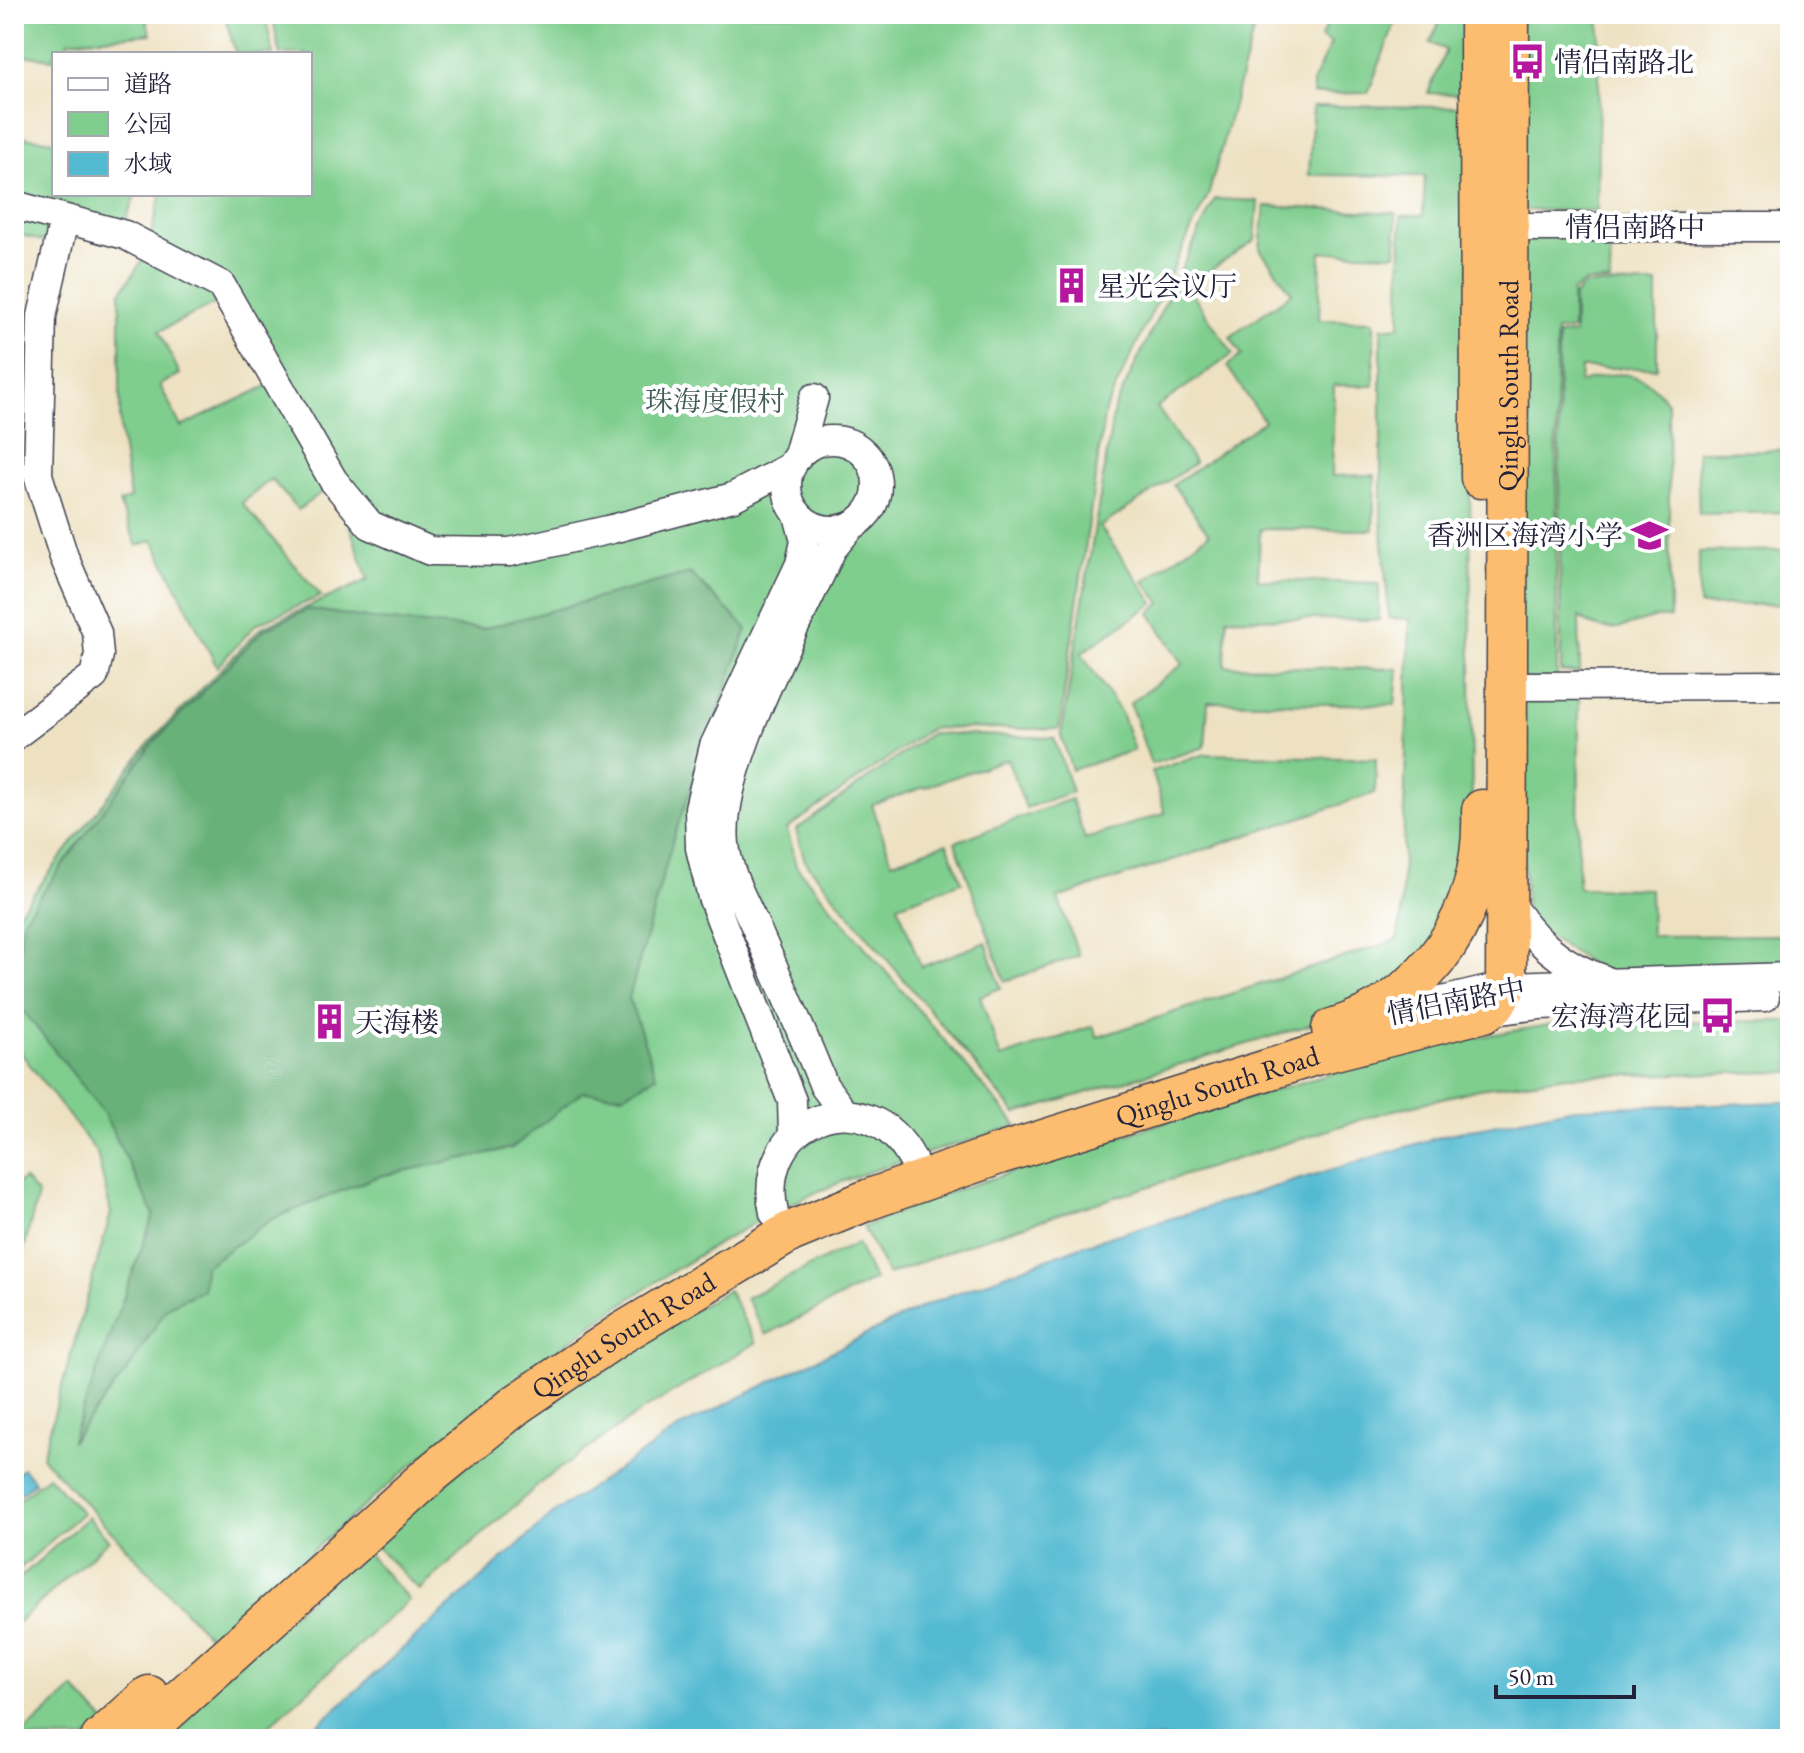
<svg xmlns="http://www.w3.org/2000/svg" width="1804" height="1753" viewBox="0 0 1804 1753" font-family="'EB Garamond','Noto Serif SC',serif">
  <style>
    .green { fill: #7fce8e; stroke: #507864; stroke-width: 2 }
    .forest { fill: #67b179; stroke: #446a5a; stroke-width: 2 }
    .water { fill: #53bad1; stroke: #3a6e86; stroke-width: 2 }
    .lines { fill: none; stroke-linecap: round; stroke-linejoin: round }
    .minor-casing { stroke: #403f4f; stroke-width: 31 }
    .highway-casing { stroke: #403f4f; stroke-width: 43 }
    .minor { stroke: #fff; stroke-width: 28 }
    .highway { stroke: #fcbd6f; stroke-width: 40 }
    .labels { text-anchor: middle; stroke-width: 8; stroke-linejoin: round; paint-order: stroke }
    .poi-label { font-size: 28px; fill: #22223b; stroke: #fff; text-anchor: start }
    .street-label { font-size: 28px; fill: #22223b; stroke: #fff }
    .park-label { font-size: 28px; fill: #435e58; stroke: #fff }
  </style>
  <rect width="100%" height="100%" fill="#fff"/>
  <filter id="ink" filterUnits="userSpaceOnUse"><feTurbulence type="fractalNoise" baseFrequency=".0125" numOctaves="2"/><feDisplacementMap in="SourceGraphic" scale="16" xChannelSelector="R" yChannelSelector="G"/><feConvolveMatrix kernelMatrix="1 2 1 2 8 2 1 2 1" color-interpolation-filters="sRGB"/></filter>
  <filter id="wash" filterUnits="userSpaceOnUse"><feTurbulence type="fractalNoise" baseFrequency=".006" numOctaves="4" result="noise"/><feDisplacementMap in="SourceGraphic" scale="32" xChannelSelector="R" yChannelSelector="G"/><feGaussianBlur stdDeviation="1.8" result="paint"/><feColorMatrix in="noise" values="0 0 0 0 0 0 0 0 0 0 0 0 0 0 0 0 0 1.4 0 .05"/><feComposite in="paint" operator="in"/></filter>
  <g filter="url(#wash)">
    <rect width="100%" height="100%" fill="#ede1c1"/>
    <path class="green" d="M14 14H144L151 34 68 41 69 54H54V59L14 54Z
      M224 14H265L273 54H236Z
      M272 14H1258L1209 193 1105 410 1059 729 931 728 787 829 796 866 1017 1126C936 1151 848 1173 773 1213 563 1324 388 1484 212 1640L42 1457 111 1213 97 1153 14 1044V923L17 915 150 742 262 627 368 580 334 480 221 285 148 247 161 194H310V54H280Z
      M1332 14H1382L1396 21 1368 93 1313 94V81L1331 43 1321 37Z
      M1443 14H1473V95L1428 93 1446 50 1430 43Z
      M1521 14H1600L1597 211 1518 210Z
      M1313 106 1468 107 1472 840 1433 948 1356 1011 1016 1114 805 861 796 830 931 733 1054 738 1072 792 1026 808 1007 759 872 805 892 862 947 843 962 882 898 905 921 967 986 942 1001 988 980 996 1001 1058 1093 1026 1098 1037 1397 940 1401 919 1410 619 1389 618 1381 517V328L1400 326 1401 216 1423 215 1425 176 1309 175Z
      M14 136 54 141V194H136L124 225 59 210 49 243 14 233Z
      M1215 199 1258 201 1255 240 1187 286 1233 354 1157 407 1195 463 1100 527 1154 603 1081 653 1121 713 1134 750 1072 770 1061 736 1114 409Z
      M1265 206 1396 213V254L1321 252 1319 320 1374 321V386L1334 385 1332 476 1375 475 1373 530 1260 529 1258 580 1379 583V620L1227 618 1225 666 1398 669 1395 705 1208 702 1205 747 1151 764 1130 703 1183 664 1150 613 1161 603 1144 581 1209 534 1173 485 1264 421 1227 366 1242 355 1230 337 1292 293 1260 249Z
      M1611 233 1610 282H1585L1572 292V330L1556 331 1557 680 1515 679 1518 236Z
      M148 252 223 300 159 331 180 374 160 385 181 427 269 385 329 487 298 510 271 479 242 503 321 596 256 624 217 667 153 540 137 546 119 503 130 498 120 430V293Z
      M1657 284V368H1581L1580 383C1616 369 1647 369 1668 405L1670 618C1634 614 1616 645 1579 617L1580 673 1561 672 1558 335 1574 334V295L1585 285Z
      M1790 450V512L1699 514 1697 451Z
      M1790 550V604L1699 606V552Z
      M1514 693H1579L1578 888 1650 889 1651 936 1790 935V973L1611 977 1527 922Z
      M1206 754 1376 759 1375 793 1058 898 1079 956 1005 981 955 842 1071 799 1085 839 1165 813 1152 771Z
      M1790 1021V1072L1567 1076 1479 1089 1382 1113 976 1241 888 1275 863 1227 938 1196 1181 1117 1431 1045 1566 1022Z
      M24 1179 38 1195 14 1286V1186Z
      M857 1243 874 1280 766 1335 746 1298Z
      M728 1290 756 1343 640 1412 544 1480 419 1590 372 1542 554 1392Z
      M48 1476 82 1513 14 1574V1504Z
      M88 1517 109 1540 14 1626V1583Z
      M364 1550 409 1600 254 1739H153Z
      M74 1688 105 1722 86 1739H17Z"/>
    <path class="forest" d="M690 573 747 629 673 839 629 998 656 1076 624 1095 582 1092 512 1148 376 1177 272 1219 204 1267 203 1290 168 1306 130 1367 71 1442 154 1214 103 1112 14 999 23 919 152 744 264 629 309 609 379 620 482 629Z"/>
    <path class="water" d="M1790 1102V1739H302L555 1512 682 1426 928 1304 1086 1244 1449 1134 1574 1108Z
      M23 1468 35 1482 14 1499V1475Z"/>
  </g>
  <g filter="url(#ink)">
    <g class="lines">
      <defs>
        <path id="minor" d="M14 205 125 235 221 285 333 480 370 525 430 551 510 552 612 529 733 497 792 466
          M1492 227H1790
          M787 485a45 45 0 1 1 90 0a45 45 0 1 1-90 0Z
          M797 458 814 398
          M1507 686 1790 685
          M14 736 94 676 99 655 97 633 64 557 38 475 42 316 64 220
          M1506 898C1531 937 1558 964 1603 979
          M1484 1012 1539 1005 1765 997
          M1382 1015 1506 986 1790 977
          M845 1114 824 1086C803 1034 780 982 757 930 745 903 728 874 725 844 717 767 799 623 832 549L851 526
          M793 1135 792 1101 712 897 700 848 699 808 714 746 800 564 805 541 798 515
          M774 1213C753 1120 867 1075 912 1159"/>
        <g id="highway">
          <path d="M1480 14 1481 478"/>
          <path d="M1332 1029C1431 999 1486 911 1482 810"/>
          <path d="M101 1739 149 1696"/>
          <path id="s1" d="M136 1739 431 1474 517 1404 622 1333 790 1232 870 1199 999 1154 1315 1055 1484 1012 1495 1004 1506 986 1509 14"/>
        </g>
      </defs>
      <use href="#minor" class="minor-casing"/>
      <use href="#highway" class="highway-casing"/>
      <use href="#minor" class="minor"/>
      <use href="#highway" class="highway"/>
    </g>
  </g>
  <defs>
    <symbol id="bus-bare" viewBox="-9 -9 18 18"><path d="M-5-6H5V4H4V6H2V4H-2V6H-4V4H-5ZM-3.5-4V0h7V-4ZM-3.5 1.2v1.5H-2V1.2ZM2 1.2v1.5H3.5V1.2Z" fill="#b5179e" stroke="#fff" stroke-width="2.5" paint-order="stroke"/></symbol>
    <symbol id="building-bare" viewBox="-9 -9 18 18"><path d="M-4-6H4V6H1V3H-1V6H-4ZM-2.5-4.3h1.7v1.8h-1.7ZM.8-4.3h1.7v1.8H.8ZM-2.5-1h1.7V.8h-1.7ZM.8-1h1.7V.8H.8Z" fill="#b5179e" stroke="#fff" stroke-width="2.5" paint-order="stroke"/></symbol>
    <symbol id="school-bare" viewBox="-9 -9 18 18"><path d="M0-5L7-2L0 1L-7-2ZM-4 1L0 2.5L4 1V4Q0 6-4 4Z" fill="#b5179e" stroke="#fff" stroke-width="2.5" paint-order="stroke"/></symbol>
  </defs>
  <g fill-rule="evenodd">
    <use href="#bus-bare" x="1502" y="36" width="51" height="51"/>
    <use href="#building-bare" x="1046" y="260" width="51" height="51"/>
    <use href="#school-bare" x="1624" y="510" width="51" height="51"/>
    <use href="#bus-bare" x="1692" y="990" width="51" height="51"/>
    <use href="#building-bare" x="304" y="996" width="51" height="51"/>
  </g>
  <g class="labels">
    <g class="poi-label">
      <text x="1554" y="72">情侣南路北</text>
      <text x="1097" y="296">星光会议厅</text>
      <text x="1623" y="545" text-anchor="end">香洲区海湾小学</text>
      <text x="1691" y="1026" text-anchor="end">宏海湾花园</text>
      <text x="355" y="1032">天海楼</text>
    </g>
    <g class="street-label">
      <text x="1635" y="237">情侣南路中</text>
      <text dy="10" stroke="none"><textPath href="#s1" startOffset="2194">Qinglu South Road</textPath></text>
      <text transform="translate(1456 1001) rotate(-11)" y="10">情侣南路中</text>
      <text dy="10" stroke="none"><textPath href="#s1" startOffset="1282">Qinglu South Road</textPath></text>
      <text dy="10" stroke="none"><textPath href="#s1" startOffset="634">Qinglu South Road</textPath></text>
    </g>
    <g class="park-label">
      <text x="715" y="411">珠海度假村</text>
    </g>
  </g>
  <rect width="1804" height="1753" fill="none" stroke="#fff" stroke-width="48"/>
  <rect x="52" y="52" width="260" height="144" fill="#ffffff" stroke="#a7a7b1" stroke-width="2"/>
  <rect x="68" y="78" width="40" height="12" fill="#ffffff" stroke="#a7a7b1" stroke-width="2"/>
  <text x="124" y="92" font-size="24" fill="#22223b">道路</text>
  <rect x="68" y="112" width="40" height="24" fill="#7fce8e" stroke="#a7a7b1" stroke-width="2"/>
  <text x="124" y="132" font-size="24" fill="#22223b">公园</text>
  <rect x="68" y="152" width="40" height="24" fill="#53bad1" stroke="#a7a7b1" stroke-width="2"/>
  <text x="124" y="172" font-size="24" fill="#22223b">水域</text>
  <path d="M1496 1685v12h138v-12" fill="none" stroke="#22223b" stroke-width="4"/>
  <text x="1508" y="1685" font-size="24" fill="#22223b" stroke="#ffffff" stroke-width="6" paint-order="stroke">50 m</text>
</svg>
